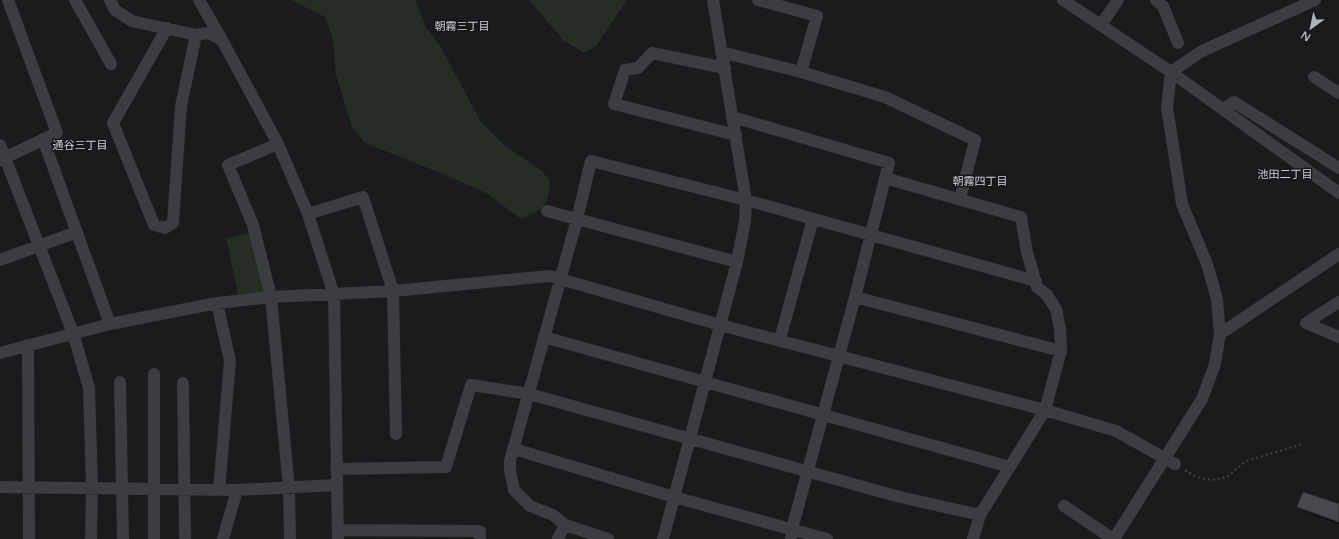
<svg xmlns="http://www.w3.org/2000/svg" width="1339" height="539" viewBox="0 0 1339 539" font-family="'Varela Round','Noto Sans JP',sans-serif">
  <style>
    .green { fill: #252d25 }
    .shadow { fill: #0007 }
    .building { fill: #48494d; stroke: #353539 }
    .lines { fill: none; stroke-linecap: round; stroke-linejoin: round }
    .path { stroke: #424448; stroke-width: 2; stroke-dasharray: 2 3; stroke-linecap: butt }
    .minor { stroke: #3c3d41; stroke-width: 12 }
    .labels { text-anchor: middle; stroke-width: 3; stroke-linejoin: round; paint-order: stroke }
    .neighbourhood-label { font-size: 11px; fill: #cfd2d7; stroke: #161618 }
  </style>
  <rect width="100%" height="100%" fill="#1b1b1d"/>
  <path class="green" d="M291 0H415L426 27 439 44 481 122 504 145 542 171 550 181C550 204 542 211 521 219L486 193 443 174 365 143 352 127 336 75 333 40 325 17Z
    M529 0H627L596 46 585 53 564 41Z
    M251 233 264 293 238 294 226 238Z"/>
  <path class="shadow" d="M1339 506V524L1310 514 1298 507Z"/>
  <path class="building" d="M1303 492 1339 504V522L1297 507Z"/>
  <g class="lines">
    <path class="path" d="M1185 470 1196 477 1212 480 1227 477 1246 461 1303 444"/>
    <path class="minor" d="M75 0 111 64
      M110 0 115 10 132 21 196 35 208 33 222 40 278 144 308 214 334 295 338 539
      M199 0 222 40
      M758 0 817 16 801 72
      M1063 0 1171 72 1339 193
      M1156 0 1163 6 1178 43
      M1101 25 1118 0
      M167 28 113 123 154 225 165 228 173 223 181 106 196 35
      M721 52 801 72 885 97 975 140 960 199
      M725 68 652 53 638 68 625 70 614 104 736 135
      M1314 77 1339 93
      M1223 109 1234 102 1339 168
      M733 117 889 163 855 297 792 529 791 539
      M43 139 110 324
      M278 144 228 165 253 225 271 297 289 488 290 539
      M0 145 73 333 89 388 92 487 91 539
      M0 160 57 133 8 0
      M885 178 1021 217 1027 252 1037 287 1047 295 1056 309 1060 328 1061 351 1045 410 980 515 973 539
      M547 211 737 262
      M308 214 363 197 393 291 396 434
      M0 260 77 232
      M855 297 1061 351
      M1339 302 1306 323 1339 337
      M217 303 230 361 219 490
      M1220 334 1339 254
      M544 337 1010 467
      M780 339 813 219
      M28 345 29 539
      M0 353 110 324 217 303 271 297 393 291 550 276 720 325 1045 410 1116 431 1175 464
      M154 374V539
      M120 382 123 539
      M183 383 185 539
      M514 449 674 497 827 539
      M336 469 446 467 471 385 529 394 896 496 980 515
      M0 487 237 490 336 485
      M1064 506 1113 539
      M338 530 480 531V539
      M223 539 237 490
      M558 539 565 525
      M608 539 565 525 553 515 530 506 514 490 510 471V461L577 219 591 161 746 200 1036 281
      M663 539 737 262 745 221 746 200 713 0
      M1114 539 1202 399 1215 364 1220 334 1217 299 1207 264 1182 204 1167 107 1171 72 1202 51 1315 0"/>
  </g>
  <g class="labels">
    <g class="neighbourhood-label">
      <text x="462" y="30">朝霧三丁目</text>
      <text x="80" y="149">通谷三丁目</text>
      <text x="1285" y="178">池田二丁目</text>
      <text x="980" y="185">朝霧四丁目</text>
    </g>
  </g>
  <g transform="translate(1311 28) rotate(213)" stroke="#161618" stroke-width="3" paint-order="stroke">
  <path d="M0-3L7 15L0 10L-7 15Z" fill="#afb4bb"/>
  <text y="-6" font-size="11" font-weight="bold" text-anchor="middle" fill="#afb4bb">N</text>
  </g>
</svg>
